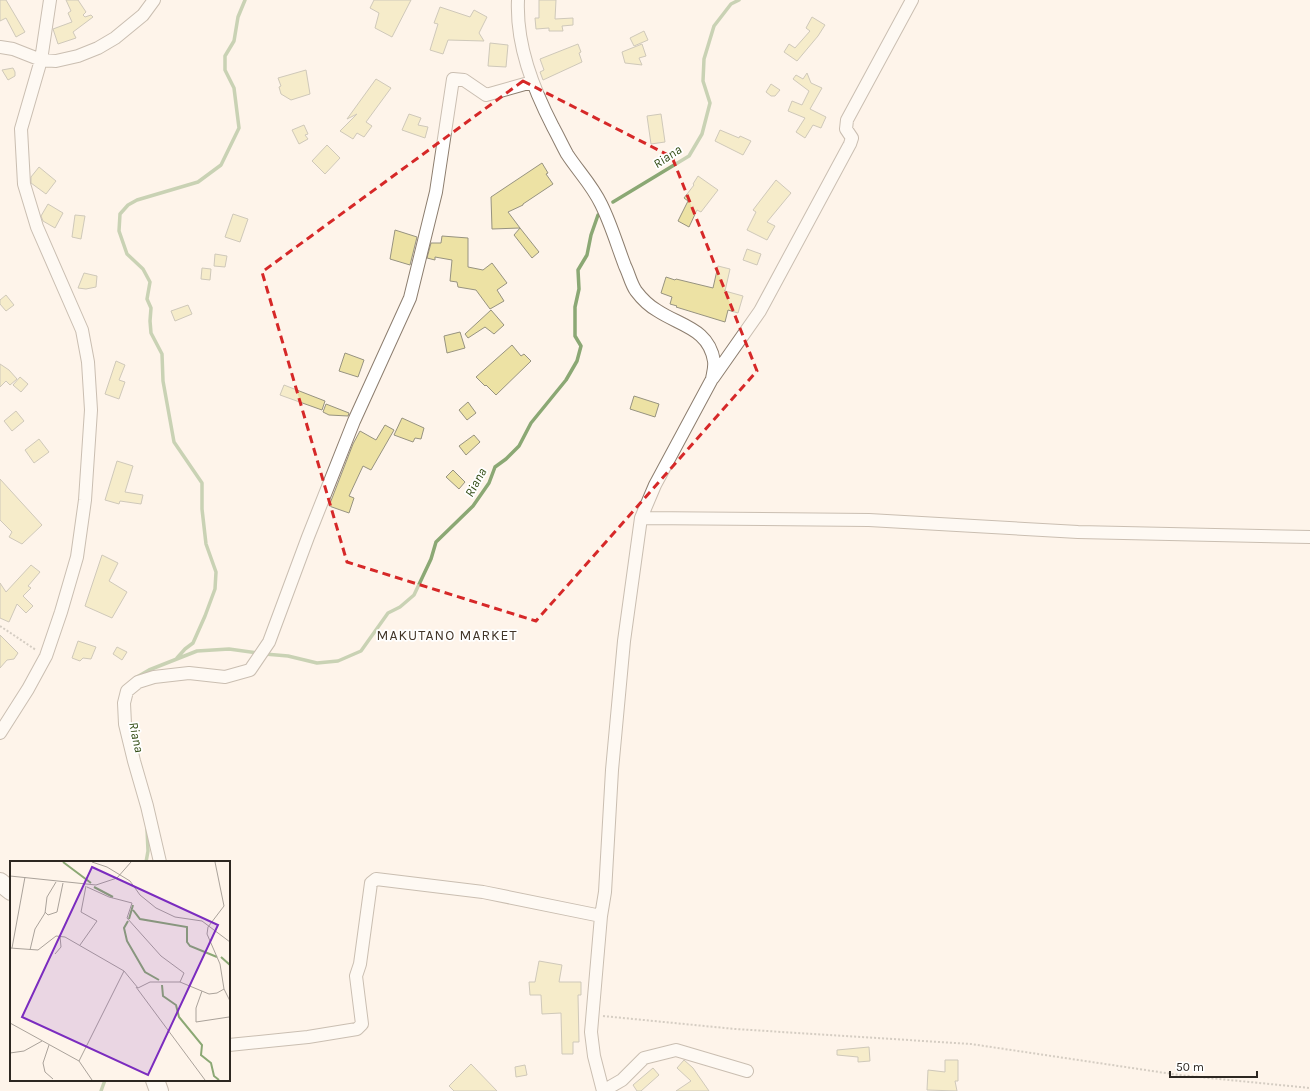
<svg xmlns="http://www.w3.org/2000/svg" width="1310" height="1091" viewBox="0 0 1310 1091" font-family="Karla,sans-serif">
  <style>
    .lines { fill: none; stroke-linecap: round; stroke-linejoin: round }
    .stream { stroke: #8ba874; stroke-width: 3.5 }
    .building { fill: #ede2a4; stroke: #979380 }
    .street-casing { stroke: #8c7d6e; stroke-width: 14 }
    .secondary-casing { stroke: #8c7d6e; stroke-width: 20 }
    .path { stroke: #a59d94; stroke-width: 2; stroke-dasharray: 2 2; stroke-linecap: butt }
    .street { stroke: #fff; stroke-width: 12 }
    .secondary { stroke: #fff; stroke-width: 18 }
    .marked { fill: none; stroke: #d62828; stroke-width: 3; stroke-dasharray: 8 5; stroke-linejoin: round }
    .labels { text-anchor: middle; stroke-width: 3.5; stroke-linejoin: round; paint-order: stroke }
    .water-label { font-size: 13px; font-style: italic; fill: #314c14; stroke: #fff }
    .quarter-label { font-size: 14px; letter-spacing: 1px; fill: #423528; stroke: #fff }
    .inset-river { fill: none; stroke: #8ba874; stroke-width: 2 }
    .inset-road { fill: none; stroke: #aaa29a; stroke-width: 1 }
    .view { fill: #7b2cbf; fill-opacity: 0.15; stroke: #7b2cbf; stroke-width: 2 }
    .inset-edge { fill: none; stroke: #2d2721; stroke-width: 2 }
  </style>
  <rect width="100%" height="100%" fill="#fef4ea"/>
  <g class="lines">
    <path class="stream" d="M613 202 689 156 702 134 710 103 703 81 704 59 714 26 731 4 739 0
      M265 654 288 656 317 663 338 661 361 651 388 613 400 607 414 595 431 559 436 542 473 506 489 483 495 467 506 459 519 446 531 423 566 380 577 361 581 346 575 336V307L579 289 578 270 587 255 591 235 598 215
      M177 658 185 649 193 643 205 616 215 589 216 572 206 544 202 509V483L174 442 163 381 162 354 151 333 150 321 151 308 147 299 150 282 143 269 127 254 119 231 120 214 128 205 137 200 198 182 221 165 239 128 234 88 225 70V56L234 41 238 17 245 0
      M137 677 149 670 197 651 229 649 258 653
      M146 862 148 851 147 829
      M101 1091 105 1080"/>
  </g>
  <path class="building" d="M0 0H6L25 32 16 37 6 18 0 21Z
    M66 0H78L86 12 83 15 85 17 91 15 93 17 73 32 76 38 58 44 53 29 72 22 68 13 71 11Z
    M374 0H411L392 37 375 28 379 13 370 8Z
    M539 0H556L555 19 573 18V25L562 26 563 31H549V28L536 29 535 18H539Z
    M440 7 470 17 474 10 487 17 479 33 484 41 448 40 443 54 430 50 438 24 434 23Z
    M812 17 825 25 818 36 797 61 784 52 789 44 795 48 810 31 806 28Z
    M644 31 648 40 634 46 630 38Z
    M490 43 508 45 506 67 488 66Z
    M578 44 581 52 579 53 582 62 543 80 540 72 544 70 540 59Z
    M642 44 646 56 639 58 642 65 625 63 622 52Z
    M13 68 15 72V76L8 80 2 70Z
    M306 70 310 94 291 100 281 94 279 87 281 86 278 78Z
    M807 73 811 83 822 88 810 109 826 117 821 128 813 125 805 138 796 132 805 118 788 111 792 101 802 105 809 91 793 79 796 75 803 79Z
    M376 79 391 88 366 122 372 126 364 137 357 133 353 139 340 131 357 114 347 119Z
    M771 84 780 90 775 96H771L766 92Z
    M409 114 421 118 418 125 428 127 425 138 402 130Z
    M661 114 665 142 651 144 647 116Z
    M304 125 308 134 305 135 308 139 299 144 292 130Z
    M720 130 739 138 740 136 751 141 743 155 715 141Z
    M327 145 340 158 325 174 312 161Z
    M542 163 548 173 546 174 553 184 523 204V205L508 212 520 228 492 229 491 197Z
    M39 167 56 181 46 194 31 183V177Z
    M698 176 718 190 701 212 697 210 689 227 678 221 688 201 684 198 694 185 693 184Z
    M776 180 791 193 767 222 775 226 767 240 747 230 756 212 753 210Z
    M48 204 63 213 55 228 43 221 41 216Z
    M233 214 248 219 240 242 225 237Z
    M75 215 85 216 81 239 72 237Z
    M520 228 539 252 532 258 514 235Z
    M395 230 417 237 410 265 390 259Z
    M442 236 468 238V267L483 270 492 263 507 283 497 290 504 301 490 309 476 290 458 287 457 282 450 281 452 260 435 257V260L427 258 431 243H441Z
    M747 249 761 254 757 265 743 260Z
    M215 254 227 256 225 267 214 266Z
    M718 266 730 269 725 291 743 296 738 313 728 310 725 322 676 307 677 306 670 304 672 297 661 293 666 277 675 280 676 279 713 288Z
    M202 268 211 269 210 280 201 279Z
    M84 273 97 276 96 287 86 289 78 288Z
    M6 295 14 305 6 311 0 304V300Z
    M188 305 192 314 175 321 171 311Z
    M491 310 504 325 494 334 485 327 468 338 465 334Z
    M460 332 465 348 447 353 444 336Z
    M512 345 521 356 524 354 531 361 496 395 486 385 485 386 476 377Z
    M345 353 364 360 358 377 339 371Z
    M116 361 125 365 119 380 125 382 119 399 105 394Z
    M0 364 9 370 17 379 10 385 6 381 0 387Z
    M20 377 28 384 21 392 13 385Z
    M284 385 325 401 322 410 280 395Z
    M634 396 659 404 655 417 630 409Z
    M468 402 476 413 467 420 459 410Z
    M326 404 349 413 348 416 329 415 323 412Z
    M16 411 24 421 12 431 4 421Z
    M402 418 424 428 421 439 415 438 413 442 394 435Z
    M385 425 394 430 371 470 363 466 349 496 354 498 349 513 329 506 353 444 360 431 376 440Z
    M474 435 480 442 466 455 459 446Z
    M39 439 49 452 34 463 25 450Z
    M117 461 133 466 125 492 143 495 141 504 120 501 119 504 105 500Z
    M453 470 465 482 459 489 446 477Z
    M0 479 42 525 22 544 9 537 12 532 0 520Z
    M102 555 118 563 109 581 127 592 112 618 85 606Z
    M31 565 40 572 28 586 31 588 23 596 33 606 26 613 17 604 9 622 0 618V583L6 592Z
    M0 635 18 653 14 659 7 660 0 668Z
    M78 641 96 647 91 659 83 658 80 661 72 658Z
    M117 647 127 652 122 660 113 654Z
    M539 961 562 965 559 982H581V995H578L579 1042H573V1054H562L561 1013 542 1014 541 995H530L529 982H535Z
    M869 1047 870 1061 858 1062V1057L837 1055V1050Z
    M684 1060 693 1068 709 1091H676L691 1081 677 1068Z
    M945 1060H958V1081H955L957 1091 927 1090 928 1070 945 1072Z
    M471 1064 497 1091H454L449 1086Z
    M525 1065 527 1075 516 1077 515 1067Z
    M653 1068 659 1075 641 1091H637L633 1085Z"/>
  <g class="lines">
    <defs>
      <path id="street" d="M518 0C516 45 533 88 553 127 558 136 562 145 567 154 578 171 592 185 601 204 611 224 617 245 625 266 629 274 631 284 636 291 642 299 649 306 658 311 681 326 709 329 714 361 715 367 713 373 712 379L655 485 641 518 624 641 612 770 605 892 601 916 591 1032 594 1056 603 1091
        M0 47 13 49 41 60 56 61 78 56 98 48 115 38 143 15 154 0
        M713 378 760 311 850 144 852 138 846 129 847 120 912 0
        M641 518 869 520 1078 532 1310 537
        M0 733 28 689 46 656 61 612 77 557 85 500 91 410 88 362 82 330 37 227 24 184 21 129 41 60 50 0
        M160 862 147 806 134 761 125 724 124 703 127 691 138 682 154 677 189 673 225 677 250 670 269 642 308 537 354 421 410 298 436 192 453 79 464 80 486 95 532 82
        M229 1045 308 1037 357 1029 362 1024 356 976 360 964 371 883 376 879 483 892 601 916
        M603 1091 622 1080 644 1058 676 1050 747 1071"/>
      <path id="secondary" d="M0 882 11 891
        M155 1080 159 1091"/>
    </defs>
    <use href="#street" class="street-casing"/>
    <use href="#secondary" class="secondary-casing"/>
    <path class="path" d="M0 626 36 650
      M603 1016 735 1029 971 1044 1179 1075 1310 1088"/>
    <use href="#street" class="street"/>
    <use href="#secondary" class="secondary"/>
  </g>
  <path d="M0 0H1310V1091H0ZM523 81 672 157 757 371 536 621 347 562 262 272Z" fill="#fef4ea" fill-opacity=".55" fill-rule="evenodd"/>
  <path class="marked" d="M523 81 672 157 757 371 536 621 347 562 262 272Z"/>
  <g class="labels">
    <g class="water-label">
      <text transform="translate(667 156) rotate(-34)" y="5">Riana</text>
      <text transform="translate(475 482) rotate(-61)" y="5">Riana</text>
      <text transform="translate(137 737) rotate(78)" y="5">Riana</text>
    </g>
    <g class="quarter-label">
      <text x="447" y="640">MAKUTANO MARKET</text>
    </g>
  </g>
  <g transform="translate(10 861)">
    <rect width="220" height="220" fill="#fef4ea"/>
    <path class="inset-river" d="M53 1 81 22M84 26 103 36M123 49 130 58 177 66V81L180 85 207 96M119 58 123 44M118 60 114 67 117 80 135 111 149 119M211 96 220 104M152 124 153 135 166 144 169 156 192 184 191 194 201 202 204 215 209 219"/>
    <path class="inset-road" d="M82 1 97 6 120 20 130 34 146 47 165 56 192 60 220 81M0 15 86 24 107 17 121 1M77 26 99 36 122 42 117 57 151 95 174 112 170 121M35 51 38 54 47 51 53 22M70 84 87 60 71 51 76 25M0 87 28 89 46 75 55 76 114 110 128 127 140 121H170L199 133 207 132 214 128 210 103 197 73 198 66 214 45 205 1M2 87 15 16M20 89 25 68 35 52 37 36 46 21M45 93 51 86 50 75M126 126 195 219M214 128 220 140M192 130 186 147V161L219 156M0 162 69 200 82 219M39 184 33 202 35 211 43 218M0 192 14 190 32 180M69 200 114 110"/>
    <path class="view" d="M82 6 208 64 138 214 12 156Z"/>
    <rect width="220" height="220" class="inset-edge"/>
  </g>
  <path d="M1170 1071v6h87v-6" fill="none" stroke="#2d2721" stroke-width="2"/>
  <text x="1176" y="1071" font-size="12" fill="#2d2721" stroke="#ffffff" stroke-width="3" paint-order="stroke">50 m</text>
</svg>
